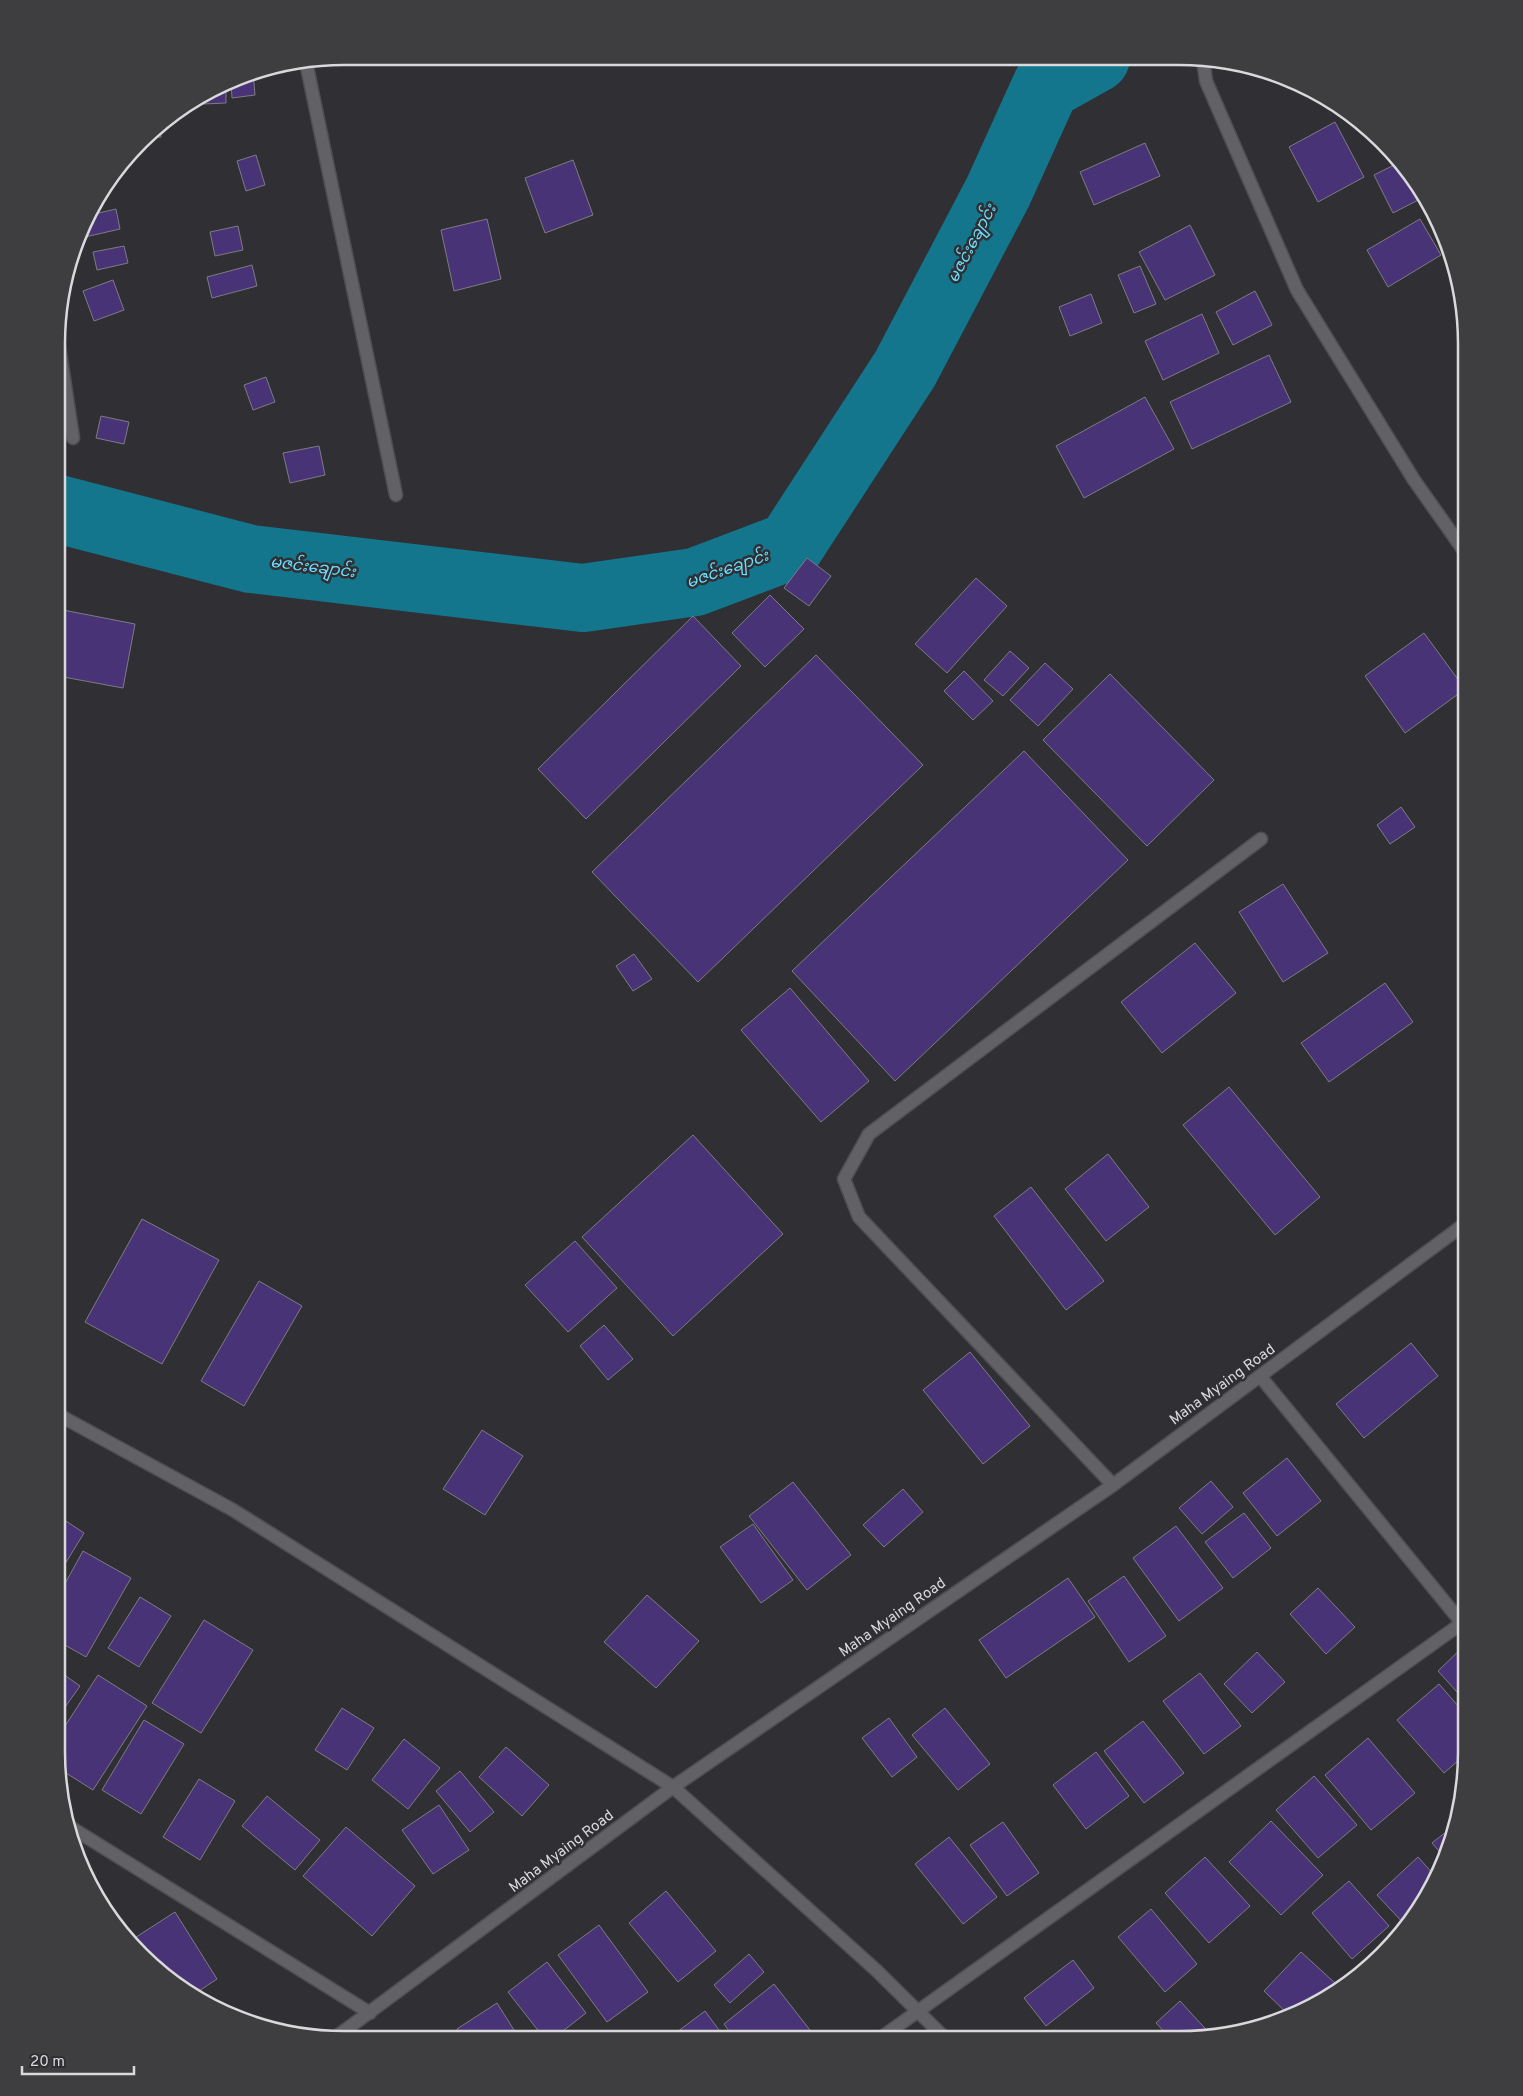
<svg xmlns="http://www.w3.org/2000/svg" width="1523" height="2096" viewBox="0 0 1523 2096" font-family="Overpass,'Noto Sans Myanmar',sans-serif">
  <style>
    .lines { fill: none; stroke-linecap: round; stroke-linejoin: round }
    .river { stroke: #13768d; stroke-width: 68 }
    .building { fill: #493377; stroke: #7d7c80 }
    .minor-casing { stroke: #4e4d50; stroke-width: 15 }
    .minor { stroke: #626166; stroke-width: 12 }
    .labels { text-anchor: middle; stroke-width: 5; stroke-linejoin: round; paint-order: stroke }
    .street-label { font-size: 15px; fill: #d9d9db; stroke: #302f33 }
    .water-label { font-size: 16px; font-style: italic; fill: #6adffe; stroke: #302f33 }
    .rim { fill: none; stroke: #d9d9db; stroke-width: 2.5 }
  </style>
  <rect width="100%" height="100%" fill="#302f33"/>
  <g class="lines">
    <path class="river" d="M58 509 251 559 583 598 695 582 790 546 905 369 998 192 1046 86 1096 58"/>
  </g>
  <path class="building" d="M253 71 255 95 232 98 231 83Z
    M226 86V103L203 104V99Z
    M1335 122 1364 177 1318 202 1289 147Z
    M160 124 161 137 145 138 154 127Z
    M1145 143 1160 176 1094 205 1080 172Z
    M256 155 265 185 246 191 237 161Z
    M573 160 593 215 545 233 525 178Z
    M1400 162 1424 197 1393 213 1374 175Z
    M116 209 120 229 85 237 84 231 90 215Z
    M487 219 501 279 454 291 441 230Z
    M1420 219 1441 255 1388 287 1367 250Z
    M1440 224 1454 261 1434 227Z
    M1190 225 1215 275 1165 300 1139 252Z
    M238 226 243 250 215 256 210 232Z
    M124 246 128 263 97 270 93 252Z
    M252 265 257 286 212 298 207 277Z
    M1140 266 1156 304 1134 313 1118 275Z
    M113 280 124 310 94 321 83 291Z
    M1255 291 1272 325 1233 345 1216 312Z
    M1091 294 1102 323 1070 336 1059 307Z
    M1202 314 1219 353 1163 380 1145 341Z
    M1269 355 1291 402 1192 449 1170 402Z
    M266 377 275 402 253 410 244 385Z
    M1145 397 1174 449 1084 498 1056 446Z
    M101 416 129 422 124 444 96 438Z
    M319 446 325 475 290 483 283 453Z
    M807 558 831 576 809 606 784 588Z
    M976 578 1007 606 947 673 915 644Z
    M770 595 804 629 765 667 732 633Z
    M58 609 135 624 123 688 58 676Z
    M693 616 741 666 586 819 538 769Z
    M1424 633 1465 689 1405 733 1365 676Z
    M1010 651 1029 668 1003 696 984 680Z
    M816 655 923 765 698 982 592 872Z
    M1045 663 1073 689 1038 726 1010 700Z
    M964 671 993 701 973 720 944 691Z
    M1110 674 1214 780 1147 846 1043 740Z
    M1024 751 1128 860 895 1081 792 971Z
    M1401 807 1415 827 1390 844 1377 825Z
    M1283 884 1328 953 1283 982 1239 912Z
    M1195 943 1236 993 1162 1053 1121 1002Z
    M634 954 652 979 633 991 616 966Z
    M1385 983 1413 1022 1329 1082 1301 1043Z
    M790 988 869 1081 821 1122 741 1030Z
    M1229 1087 1320 1197 1275 1235 1183 1125Z
    M693 1135 783 1234 673 1336 582 1237Z
    M1108 1154 1149 1207 1106 1241 1065 1189Z
    M1031 1187 1104 1281 1066 1310 994 1216Z
    M142 1219 219 1260 162 1364 85 1322Z
    M575 1241 617 1288 568 1332 525 1285Z
    M259 1281 302 1306 244 1406 201 1381Z
    M604 1325 633 1359 608 1380 580 1346Z
    M1411 1343 1438 1376 1364 1438 1336 1404Z
    M970 1352 1030 1426 983 1464 923 1390Z
    M482 1430 523 1456 485 1515 443 1489Z
    M1287 1458 1321 1501 1277 1536 1243 1493Z
    M1211 1481 1233 1507 1202 1534 1179 1508Z
    M793 1482 851 1555 807 1590 749 1516Z
    M903 1489 923 1512 884 1547 863 1525Z
    M1244 1513 1271 1548 1233 1578 1205 1542Z
    M57 1515 84 1533 57 1577Z
    M753 1524 793 1580 761 1603 720 1547Z
    M1176 1526 1223 1588 1179 1621 1133 1558Z
    M83 1551 131 1578 86 1657 56 1640 57 1598Z
    M1124 1576 1166 1636 1129 1662 1088 1601Z
    M1068 1578 1095 1617 1006 1678 979 1640Z
    M1318 1588 1355 1627 1326 1654 1290 1614Z
    M647 1595 699 1641 656 1688 604 1642Z
    M140 1597 171 1616 139 1667 108 1648Z
    M204 1620 253 1650 201 1733 152 1703Z
    M1466 1644V1702L1438 1671Z
    M1257 1652 1285 1682 1252 1713 1224 1684Z
    M56 1669 80 1686 56 1720Z
    M1200 1673 1241 1726 1204 1754 1163 1701Z
    M98 1675 147 1706 93 1790 58 1768 56 1740Z
    M1439 1684 1466 1715V1754L1444 1773 1397 1720Z
    M342 1708 374 1728 347 1770 315 1750Z
    M945 1708 990 1764 958 1790 912 1735Z
    M889 1718 917 1757 892 1777 862 1738Z
    M144 1720 184 1744 141 1814 102 1790Z
    M1143 1721 1184 1773 1144 1803 1104 1751Z
    M1368 1738 1415 1793 1371 1830 1325 1775Z
    M404 1739 440 1768 408 1809 372 1780Z
    M506 1747 549 1785 522 1816 479 1777Z
    M1096 1752 1129 1796 1086 1829 1053 1785Z
    M460 1771 494 1812 470 1832 436 1791Z
    M1314 1776 1357 1825 1318 1858 1276 1810Z
    M199 1779 235 1801 200 1860 163 1837Z
    M267 1796 320 1840 295 1870 242 1826Z
    M439 1805 469 1850 433 1874 402 1830Z
    M1271 1821 1323 1875 1281 1915 1229 1862Z
    M1003 1822 1039 1873 1007 1896 970 1845Z
    M1456 1824 1451 1845 1445 1858 1432 1843Z
    M346 1827 415 1886 372 1936 303 1876Z
    M949 1837 997 1897 963 1924 915 1864Z
    M1205 1857 1250 1906 1209 1943 1165 1893Z
    M1418 1857 1436 1877 1418 1912 1406 1926 1377 1895Z
    M1349 1881 1389 1926 1352 1959 1312 1913Z
    M666 1891 716 1951 678 1982 629 1923Z
    M1151 1909 1197 1964 1165 1992 1118 1937Z
    M175 1912 217 1979 193 1995 169 1981 130 1941Z
    M599 1925 648 1992 607 2022 558 1955Z
    M1301 1952 1335 1983 1313 2006 1290 2016 1264 1991Z
    M749 1954 764 1972 730 2003 714 1985Z
    M1073 1960 1094 1988 1046 2026 1024 1998Z
    M547 1962 586 2013 554 2038H544L508 1992Z
    M774 1984 817 2039H735L724 2024Z
    M1180 2001 1212 2036 1172 2040 1156 2023Z
    M497 2003 519 2038H462L457 2029Z
    M705 2011 725 2038H681L677 2032Z"/>
  <g class="lines">
    <defs>
      <path id="minor" d="M1203 59 1206 81 1297 290 1414 480 1467 555
        M306 62 396 495
        M59 346 73 438
        M57 1414 233 1510 673 1787 877 1971 946 2039
        M1113 1485 859 1217 844 1179 869 1134 1261 839
        M67 1825 370 2013
        M336 2037 673 1787 1113 1485 1466 1223
        M879 2039 1462 1623 1260 1376"/>
    </defs>
    <use href="#minor" class="minor-casing"/>
    <use href="#minor" class="minor"/>
  </g>
  <g class="labels">
    <g class="street-label">
      <text transform="translate(1222 1384) rotate(-36)" y="5">Maha Myaing Road</text>
      <text transform="translate(892 1617) rotate(-35)" y="5">Maha Myaing Road</text>
      <text transform="translate(561 1851) rotate(-37)" y="5">Maha Myaing Road</text>
    </g>
    <g class="water-label">
      <text transform="translate(971 243) rotate(-62)" y="6">မဇင်းချောင်း</text>
      <text transform="translate(313 566) rotate(7)" y="6">မဇင်းချောင်း</text>
      <text transform="translate(727 568) rotate(-19)" y="6">မဇင်းချောင်း</text>
    </g>
  </g>
  <path d="M0 0H1523V2096H0ZM344 65H1179A279 279 0 0 1 1458 344V1752A279 279 0 0 1 1179 2031H344A279 279 0 0 1 65 1752V344A279 279 0 0 1 344 65Z" fill="#3e3d40" fill-rule="evenodd"/>
  <path class="rim" d="M344 65H1179A279 279 0 0 1 1458 344V1752A279 279 0 0 1 1179 2031H344A279 279 0 0 1 65 1752V344A279 279 0 0 1 344 65Z"/>
  <path d="M22 2066v8h112v-8" fill="none" stroke="#d9d9db" stroke-width="2.5"/>
  <text x="30" y="2066" font-size="15" fill="#d9d9db" stroke="#302f33" stroke-width="4" paint-order="stroke">20 m</text>
</svg>
